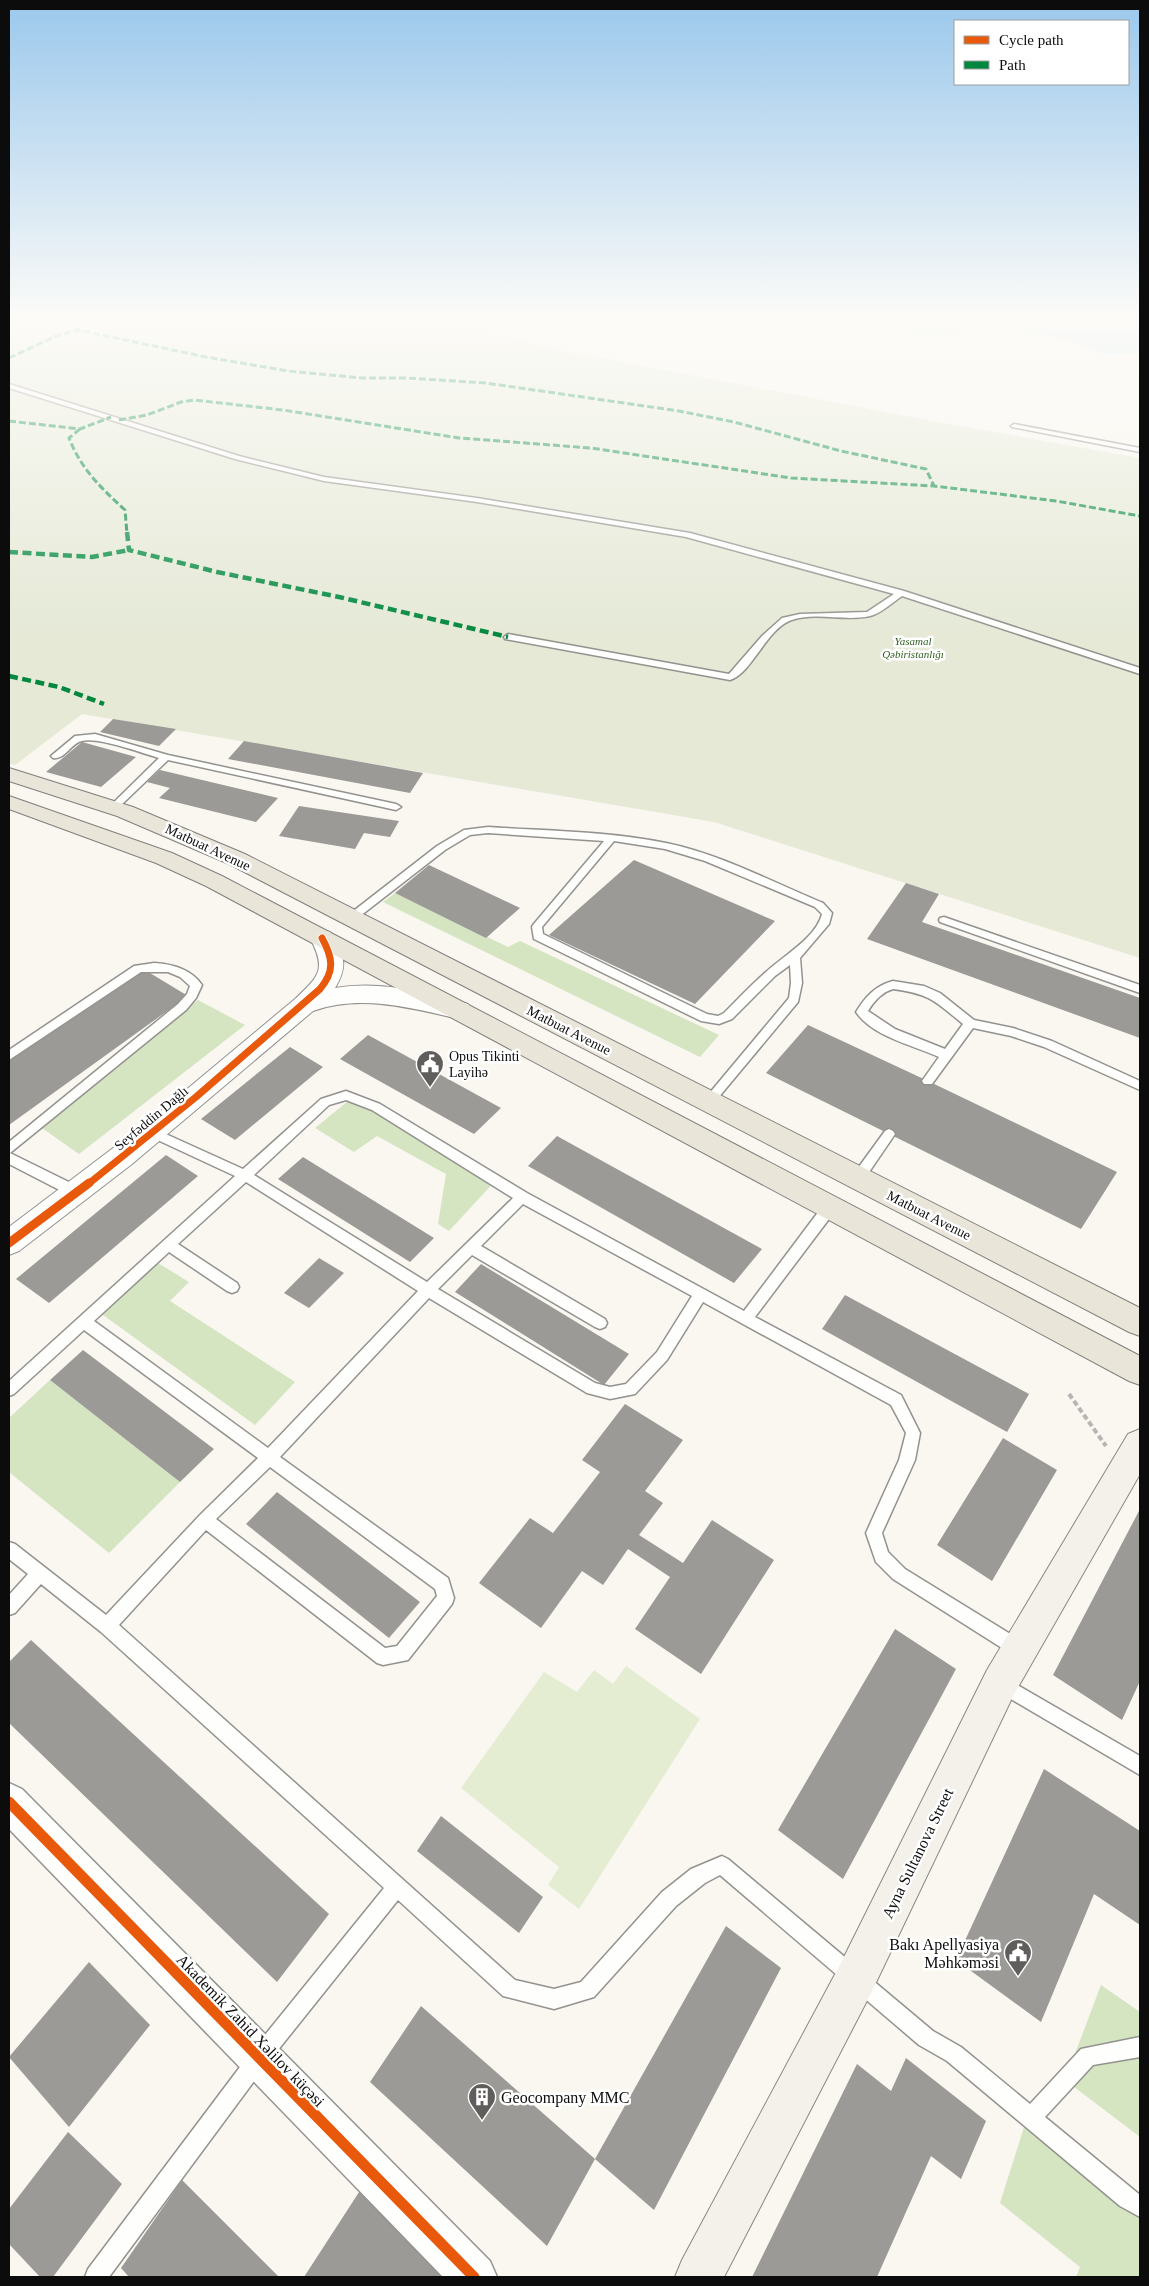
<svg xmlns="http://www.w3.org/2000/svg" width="1149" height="2286" viewBox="0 0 1149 2286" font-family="'Times New Roman',serif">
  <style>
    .green { fill: #e4edd2 }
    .forest { fill: #d5e4c1 }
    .cemetery { fill: #e5e9d6 }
    .water { fill: #c9e6f1 }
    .building { fill: #9c9a96 }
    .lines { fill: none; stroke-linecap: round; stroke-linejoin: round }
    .service-casing { stroke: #93928f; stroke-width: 3 }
    .minor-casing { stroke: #93928f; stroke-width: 3 }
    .tertiary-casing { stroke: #93928f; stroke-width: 2 }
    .secondary-casing { stroke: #898885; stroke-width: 2 }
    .primary-casing { stroke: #807f7c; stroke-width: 2 }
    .path { stroke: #b7b6b5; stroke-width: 4; stroke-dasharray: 5.5 3; stroke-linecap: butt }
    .service { fill: #fefefd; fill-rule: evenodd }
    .minor { fill: #fefefd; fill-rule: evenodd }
    .tertiary { fill: #fefefd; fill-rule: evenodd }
    .secondary { fill: #f3f1e9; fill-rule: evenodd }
    .primary { fill: #eae5d9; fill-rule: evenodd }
    .quiet-far1 { stroke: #00873e; stroke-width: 3; stroke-dasharray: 7 3; stroke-linecap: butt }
    .quiet { stroke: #00873e; stroke-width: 4.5; stroke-dasharray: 9 4.5; stroke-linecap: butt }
    .cycleway-far2-casing { stroke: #fff; stroke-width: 9 }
    .cycleway-far1-casing { stroke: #fff; stroke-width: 12 }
    .cycleway-casing { stroke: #fff; stroke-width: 14 }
    .cycleway-far2 { stroke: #e8590c; stroke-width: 7 }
    .cycleway-far1 { stroke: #e8590c; stroke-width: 9 }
    .cycleway { stroke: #e8590c; stroke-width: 11 }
    .labels { text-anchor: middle; stroke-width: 5; stroke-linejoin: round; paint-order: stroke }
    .far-park-label { font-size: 11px; font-style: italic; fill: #325e22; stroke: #fff }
    .street-label { font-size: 14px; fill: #0c0c0c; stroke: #fff }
    .poi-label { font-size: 14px; fill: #0c0c0c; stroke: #fff; text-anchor: start }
    .near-street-label { font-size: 16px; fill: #0c0c0c; stroke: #fff }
    .near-poi-label { font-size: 16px; fill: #0c0c0c; stroke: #fff; text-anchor: end }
  </style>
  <rect width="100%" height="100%" fill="#f9f7f0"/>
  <path class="green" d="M626 1666 700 1719 579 1909 548 1885 559 1867 461 1788 544 1672 577 1692 594 1670 613 1684Z"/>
  <path class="forest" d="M395 893 508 947 520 941 719 1035 700 1057 383 902Z
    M198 1000 245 1025 79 1154 32 1121Z
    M353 1097 497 1179 449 1231 438 1224 446 1174 377 1136 354 1152 315 1128Z
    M148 1257 189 1282 170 1301 295 1382 255 1425 92 1307Z
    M50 1380 180 1482 109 1553 9 1472V1418Z
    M1101 1985 1140 2012V2137L1065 2080Z
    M1025 2124 1140 2214V2277H1076L1080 2267 1000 2203Z"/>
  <path class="cemetery" d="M9 315H423L564 351 938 422 1140 458V958L714 822 82 714 15 765 9 763Z"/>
  <path class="water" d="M881 315H1140V353L1107 355 1064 338 1003 329 916 334Z"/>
  <path class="building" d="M113 719 176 729 159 746 100 732Z
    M244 741 423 773 410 793 228 759Z
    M82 742 136 757 101 787 46 772Z
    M160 770 278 798 256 822 159 798 170 788 147 782Z
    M299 806 399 821 390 837 364 833 355 849 279 836Z
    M634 860 775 921 695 1004 549 935Z
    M429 865 520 908 486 938 395 893Z
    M906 883 939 894 922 922 1140 998V1038L867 939Z
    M145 970 188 996 9 1125V1061Z
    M808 1025 928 1081 1117 1172 1081 1229 766 1073Z
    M368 1035 501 1108 474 1134 340 1059Z
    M290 1047 323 1067 235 1140 201 1119Z
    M557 1136 762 1249 734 1283 528 1166Z
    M166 1155 198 1176 49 1303 16 1279Z
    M303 1157 434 1238 410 1262 278 1179Z
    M319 1258 344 1273 309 1308 284 1293Z
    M481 1264 629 1354 604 1385 455 1292Z
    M845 1295 1029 1394 1007 1432 822 1329Z
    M83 1350 214 1449 180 1482 50 1380Z
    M625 1404 683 1440 645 1491 663 1503 639 1535 683 1563 712 1520 774 1560 701 1674 635 1629 670 1577 628 1549 603 1585 582 1571 541 1628 479 1583 530 1518 553 1533 600 1472 582 1460Z
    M1003 1438 1057 1470 992 1581 937 1545Z
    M277 1492 420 1602 389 1638 246 1524Z
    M1140 1509V1681L1122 1720 1053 1675Z
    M895 1629 956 1669 843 1879 778 1830Z
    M31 1640 329 1914 277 1982 9 1723V1662Z
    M1044 1769 1140 1831V1925L1094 1894 1041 2022 956 1960Z
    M441 1816 543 1897 519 1933 417 1851Z
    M726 1926 781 1968 654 2210 595 2159Z
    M89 1962 150 2025 69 2127 9 2057Z
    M421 2006 595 2159 547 2246 370 2082Z
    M906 2058 986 2121 961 2179 931 2156 877 2277H752L857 2064 891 2091Z
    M68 2132 122 2184 53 2277H40L9 2244V2209Z
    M182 2180 279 2277H129L121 2268Z
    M363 2186 448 2277H304Z"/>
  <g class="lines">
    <defs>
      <path id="service" d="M9 384 239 456 324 477 477 498 690 533 904 591 1140 668V674L902 596C893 602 880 614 870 616 844 622 814 611 789 621 766 631 751 674 730 680L505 639 504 637 508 634 729 674 762 636 782 618 800 614 867 612 894 594 686 537 477 502 324 481 235 459 9 388Z
        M1014 424 1140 448V452L1012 427 1011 426Z
        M95 734 168 755 396 804 401 807 396 810 168 760 116 810 113 811 108 808 110 806 159 758C141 753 99 737 82 741 71 743 65 760 53 758L51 756 75 736Z
        M488 827C547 831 608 831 666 843 720 854 772 882 823 903L832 913 829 924 800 958 802 983 798 1002 713 1104H705L703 1101 789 998 791 983 790 965 775 976 732 1019 719 1024 701 1021 534 939 532 927 533 925 604 841 488 833 470 835 445 850 355 920H347L346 918 347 916 437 846 464 830ZM614 841 665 849 705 861 815 907 822 914C816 938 783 956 766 972 751 985 738 999 724 1013L718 1016 707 1014 543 934 542 927Z
        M944 917 1140 985V993L940 922 939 920 940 918Z
        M154 963C172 964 191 969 202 985L196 998 186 1010 10 1153 83 1189 84 1193 83 1197H73L9 1164V1142L178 1004 187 994 190 986 180 977 168 972H141L9 1060V1050L134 966Z
        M893 981 924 986 940 993 974 1020 1013 1028 1052 1041 1140 1081V1090L1044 1047 1011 1036 973 1028 932 1084H924L922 1081 939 1057C913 1045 873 1037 856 1012 866 996 875 986 893 981ZM893 989C930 994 935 1001 963 1024L945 1049 895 1029 868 1011C874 1001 882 992 893 989Z
        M346 1091 380 1104 527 1193 744 1311 825 1203H835L837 1207 835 1211 755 1317 901 1395 920 1433 915 1460 882 1533 888 1552 905 1569 1025 1643 1027 1649 1025 1655 1019 1657 1013 1655 893 1579 876 1562 866 1533 899 1460 906 1433 891 1405 703 1302 667 1360 635 1394 610 1399 587 1393 429 1298 280 1457 448 1578 454 1598 452 1604 408 1660 383 1665 377 1663 206 1530 119 1625 515 1980 554 1989 581 1982 662 1892 691 1869 722 1856 728 1859 933 2031 961 2047 1030 2104 1081 2049 1140 2037V2057L1093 2065 1045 2117 1140 2195V2217L1120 2206 947 2061 919 2045 720 1875 705 1883 676 1906 594 1997 554 2009 503 1996 398 1900 266 2065 109 2277H85L88 2269 252 2051 384 1888 101 1632 41 1584 15 1613 9 1615V1595L28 1574 9 1559V1542L15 1544 106 1615 200 1515 258 1458 84 1330 14 1394 9 1396V1381L235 1176 149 1136 147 1133 149 1130H157L243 1169 321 1099ZM346 1100 372 1110 513 1198 427 1282 254 1175 329 1105ZM246 1182 418 1291 268 1448 94 1321 169 1252 227 1291 232 1293 237 1291 239 1287 237 1283 178 1244ZM523 1204 692 1296 657 1352 626 1384 610 1387 595 1383 438 1289 472 1255 595 1327 600 1329 605 1327 607 1323 605 1319 481 1246ZM270 1467 435 1589 437 1596 397 1646 385 1648 216 1519Z
        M889 1129 893 1131 895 1134 893 1137 863 1181H853L852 1178 853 1175 885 1131Z
        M1000 1675 1140 1756V1775L994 1689 992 1683 994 1677Z"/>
      <path id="minor" d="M9 1783 22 1789 490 2261 497 2277H443L9 1829Z"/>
      <path id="tertiary" d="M322 930 330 932C344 954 349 965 335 988 378 980 427 992 468 1004L472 1010 468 1016 459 1019C411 1008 361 994 313 1011L132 1164 19 1251 9 1255V1227L150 1120 295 999C319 976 327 970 310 938L314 932Z"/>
      <path id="secondary" d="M1140 1429V1474L1013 1696 871 1993 724 2277H675L682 2260 841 1963 987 1670 1128 1434Z"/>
      <path id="primary" d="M9 768 133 807 245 854 1140 1308V1336L1129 1332 229 864 117 816 9 781Z
        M9 796 172 853 222 876 1140 1356V1385L1129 1381 206 886 156 863 9 809Z"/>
    </defs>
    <use href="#service" class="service-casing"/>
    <use href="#minor" class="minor-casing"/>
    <use href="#tertiary" class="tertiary-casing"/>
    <use href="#secondary" class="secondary-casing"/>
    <use href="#primary" class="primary-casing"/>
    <path class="path" d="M1069 1394 1106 1446"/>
    <use href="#service" class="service"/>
    <use href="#minor" class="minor"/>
    <use href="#tertiary" class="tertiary"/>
    <use href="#secondary" class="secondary"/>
    <use href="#primary" class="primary"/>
    <path class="quiet-far1" d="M9 358 56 336 78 330 206 357 288 371 362 378H406L486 383 679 411 734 422 841 451 926 469 934 486
      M119 420 147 415 181 402 194 400 283 410 459 438 591 448 791 478 934 486 1056 501 1140 516
      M9 421 80 429 111 417
      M80 429 69 438C81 469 101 488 125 510L127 534"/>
    <path class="quiet" d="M127 532 129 550 217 572 339 597 508 637
      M9 552 92 557 129 550
      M9 676 59 687 104 704"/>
    <defs>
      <path id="cycleway-far2" d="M87 1185 196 1097 320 989C335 971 333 958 322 938"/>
      <path id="cycleway-far1" d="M9 1243 89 1183"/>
      <path id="cycleway" d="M9 1802 474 2277"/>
    </defs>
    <use href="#cycleway-far2" class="cycleway-far2-casing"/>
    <use href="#cycleway-far1" class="cycleway-far1-casing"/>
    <use href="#cycleway" class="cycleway-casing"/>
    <use href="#cycleway-far2" class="cycleway-far2"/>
    <use href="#cycleway-far1" class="cycleway-far1"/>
    <use href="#cycleway" class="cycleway"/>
  </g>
  <linearGradient id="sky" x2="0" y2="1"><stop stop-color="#9bc8ec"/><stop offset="0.5" stop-color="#fcfbf8"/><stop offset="1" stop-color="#fcfbf8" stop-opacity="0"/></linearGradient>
  <rect width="1149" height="636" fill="url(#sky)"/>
  <defs>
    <symbol id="civic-pin" viewBox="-11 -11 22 30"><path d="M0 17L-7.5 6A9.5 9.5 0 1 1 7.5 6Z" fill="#5f5e5c" stroke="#fff"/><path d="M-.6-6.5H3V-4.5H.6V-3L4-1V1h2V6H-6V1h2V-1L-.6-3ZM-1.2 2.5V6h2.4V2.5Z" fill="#fff"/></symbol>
    <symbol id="building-pin" viewBox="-11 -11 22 30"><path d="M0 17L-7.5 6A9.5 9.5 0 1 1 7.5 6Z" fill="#5f5e5c" stroke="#fff"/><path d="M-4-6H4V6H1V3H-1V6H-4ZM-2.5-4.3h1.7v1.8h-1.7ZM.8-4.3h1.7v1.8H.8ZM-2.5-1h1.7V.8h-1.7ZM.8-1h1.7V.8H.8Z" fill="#fff"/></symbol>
  </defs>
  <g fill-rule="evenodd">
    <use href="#civic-pin" x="414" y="1048" width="32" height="43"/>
    <use href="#civic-pin" x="1002" y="1937" width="32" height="43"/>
    <use href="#building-pin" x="466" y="2081" width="32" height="43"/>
  </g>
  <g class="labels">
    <g class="far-park-label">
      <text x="913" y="645">Yasamal<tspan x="913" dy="13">Qəbiristanlığı</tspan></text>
    </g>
    <g class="street-label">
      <text transform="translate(208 847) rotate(25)" y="5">Matbuat Avenue</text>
      <text transform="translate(569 1030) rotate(27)" y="5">Matbuat Avenue</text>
      <text transform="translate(151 1118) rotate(-40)" y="5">Seyfəddin Dağlı</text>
      <text transform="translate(929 1215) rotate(27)" y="5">Matbuat Avenue</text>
    </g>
    <g class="poi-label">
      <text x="449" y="1061">Opus Tikinti<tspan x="449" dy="16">Layihə</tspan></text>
    </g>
    <g class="near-street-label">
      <text transform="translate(917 1853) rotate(-64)" y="6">Ayna Sultanova Street</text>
      <text transform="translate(251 2030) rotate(46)" y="6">Akademik Zahid Xəlilov küçəsi</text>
    </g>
    <g class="near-poi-label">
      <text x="999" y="1950">Bakı Apellyasiya<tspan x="999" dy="18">Məhkəməsi</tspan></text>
      <text x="501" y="2103" text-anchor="start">Geocompany MMC</text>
    </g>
  </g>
  <rect width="1149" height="2286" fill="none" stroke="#0c0c0c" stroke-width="20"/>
  <rect x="954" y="20" width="175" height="65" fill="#ffffff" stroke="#9e9e9e"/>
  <rect x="964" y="36" width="25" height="8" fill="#e8590c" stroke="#9e9e9e"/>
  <text x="999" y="45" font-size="15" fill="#0c0c0c">Cycle path</text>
  <rect x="964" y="61" width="25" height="8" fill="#00873e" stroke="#9e9e9e"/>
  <text x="999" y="70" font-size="15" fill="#0c0c0c">Path</text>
</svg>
